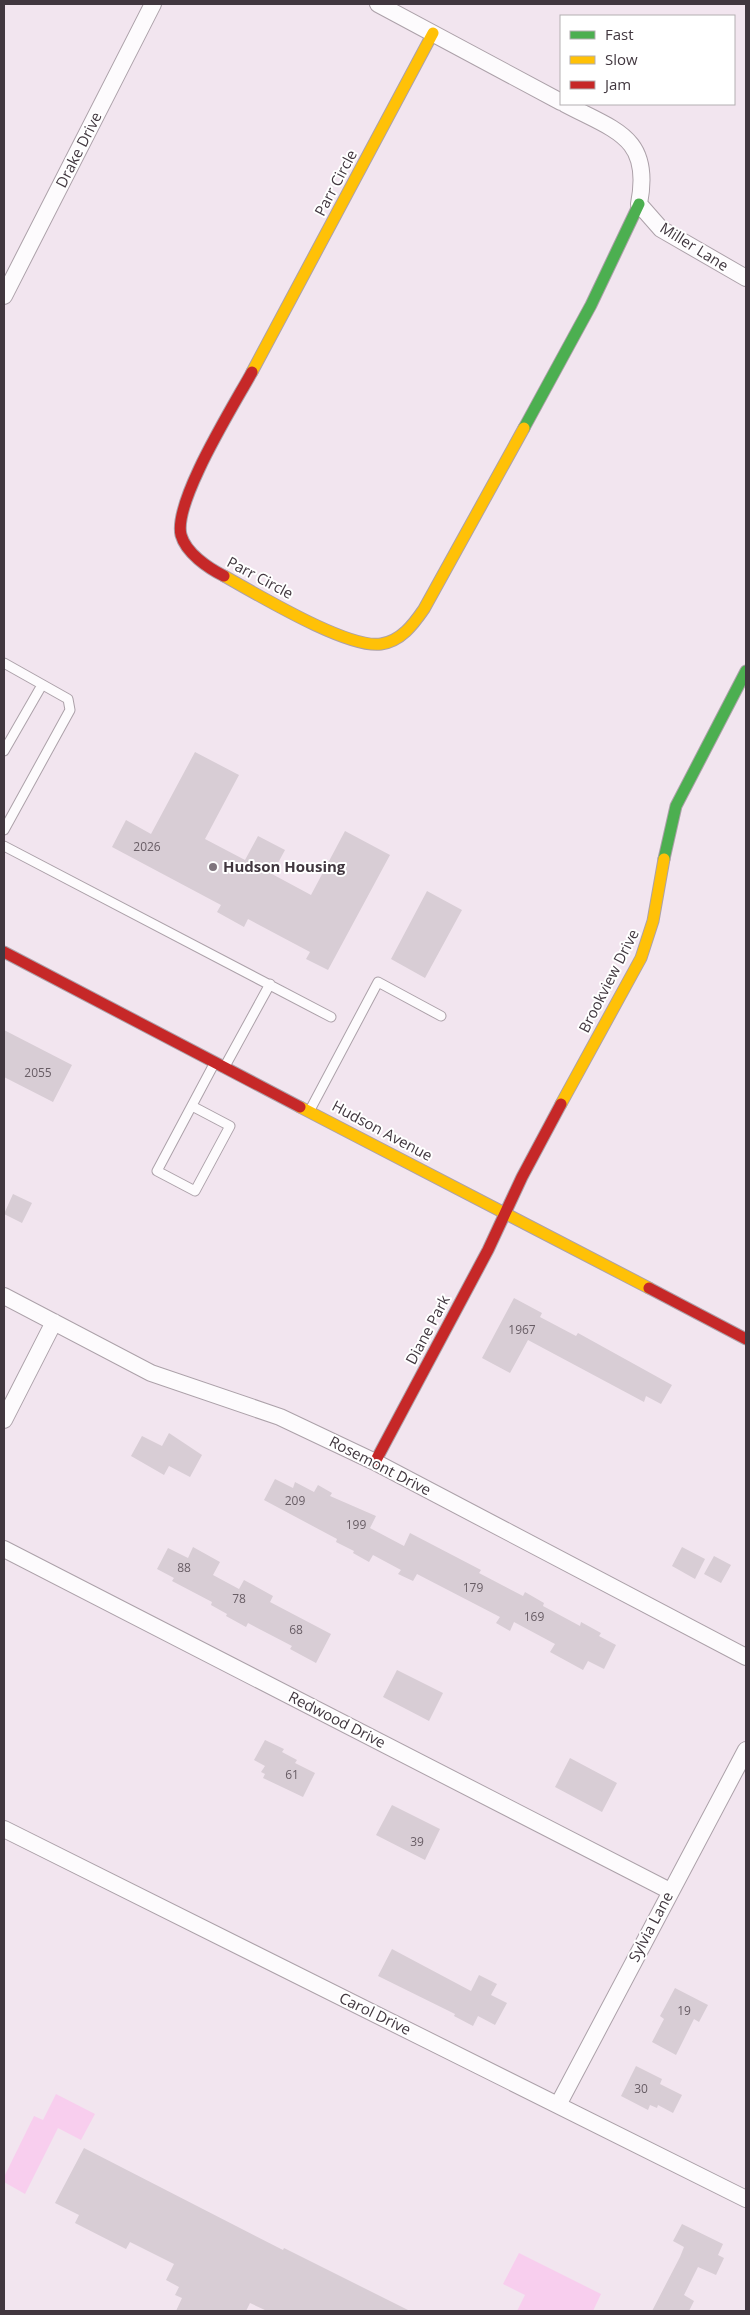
<svg xmlns="http://www.w3.org/2000/svg" width="750" height="2315" viewBox="0 0 750 2315" font-family="'Open Sans',sans-serif">
  <style>
    .park { fill: #f8ceee }
    .building { fill: #d8cdd5 }
    .lines { fill: none; stroke-linecap: round; stroke-linejoin: round }
    .lane-casing { stroke: #aca1a9; stroke-width: 11 }
    .street-casing { stroke: #aca1a9; stroke-width: 18 }
    .fast-casing { stroke: #aca1a9; stroke-width: 13 }
    .slow-casing { stroke: #aca1a9; stroke-width: 13 }
    .jam-casing { stroke: #aca1a9; stroke-width: 13 }
    .lane { stroke: #fdfbfd; stroke-width: 9 }
    .street { stroke: #fdfbfd; stroke-width: 16 }
    .fast { stroke: #4caf50; stroke-width: 11 }
    .slow { stroke: #ffc107; stroke-width: 11 }
    .jam { stroke: #c62828; stroke-width: 11 }
    .poi-dot { fill: #7f747d; stroke: #fff; stroke-width: 2 }
    .labels { text-anchor: middle; stroke-width: 4; stroke-linejoin: round; paint-order: stroke }
    .number-label { font-size: 12px; fill: #685d65 }
    .street-label { font-size: 15px; fill: #41373f; stroke: #fff }
    .poi-label { font-size: 15px; font-weight: bold; fill: #41373f; stroke: #fff; text-anchor: start }
  </style>
  <rect width="100%" height="100%" fill="#f2e5ef"/>
  <path class="park" d="M56 2094 95 2114 81 2140 58 2128 25 2194 4 2182V2177L34 2116 43 2120Z
    M519 2253 601 2294 593 2311H517L525 2295 503 2284Z"/>
  <path class="building" d="M195 752 239 775 205 839 245 860 258 836 285 850 272 874 311 895 345 831 390 855 328 970 306 959 310 952 248 919 244 927 217 912 221 905 112 847 126 820 151 834Z
    M427 891 462 910 425 978 391 959Z
    M4 1030 72 1065 53 1102 4 1077Z
    M13 1194 32 1203 22 1223 4 1214Z
    M514 1298 542 1313 540 1317 576 1336 578 1333 672 1385 661 1404 646 1396 644 1402 528 1340 510 1373 482 1358Z
    M169 1433 202 1455 190 1477 169 1466 164 1475 131 1456 142 1436 162 1446Z
    M275 1479 293 1488 295 1482 314 1492 318 1485 332 1493 330 1496 376 1516 370 1528 404 1546 410 1533 481 1570 479 1573 523 1596 525 1592 544 1603 543 1606 580 1626 581 1622 601 1633 599 1636 616 1645 604 1669 588 1661 583 1670 550 1652 555 1644 514 1622 510 1631 496 1623 500 1617 417 1574 413 1581 398 1574 401 1570 373 1555 369 1562 353 1553 354 1551 336 1542 337 1539 264 1500Z
    M193 1547 220 1562 213 1575 239 1589 244 1580 273 1596 270 1602 331 1634 316 1663 290 1649 292 1646 248 1623 246 1627 226 1616 227 1614 211 1605 212 1602 172 1581 174 1578 157 1569 168 1548 188 1558Z
    M682 1547 705 1559 695 1579 672 1566Z
    M714 1556 731 1565 721 1583 704 1574Z
    M397 1670 443 1693 429 1721 383 1697Z
    M265 1740 284 1749 282 1752 297 1760 295 1763 315 1773 303 1797 263 1778 265 1774 261 1772 265 1766 254 1760Z
    M570 1758 617 1783 602 1812 555 1787Z
    M392 1805 440 1829 425 1860 376 1835Z
    M392 1949 471 1991 479 1975 497 1984 491 1995 507 2003 495 2025 478 2016 473 2026 454 2016 455 2014 378 1976Z
    M675 1988 708 2005 699 2022 694 2019 676 2055 652 2042 664 2019 660 2016Z
    M636 2066 662 2079 660 2084 682 2095 673 2113 658 2105 657 2108 650 2105 648 2110 621 2096Z
    M84 2148 283 2250 284 2248 410 2311H267L250 2303 246 2311H176L182 2298 175 2295 179 2287 166 2280 174 2264 130 2242 126 2249 75 2223 79 2215 55 2203Z
    M682 2224 723 2244 718 2255 724 2258 716 2275 698 2267 684 2295 694 2301 689 2311H652L680 2257 684 2247 673 2241Z"/>
  <g class="lines">
    <defs>
      <path id="lane" d="M4 663 68 699 70 710 4 830
        M4 751 42 685
        M4 846 331 1017
        M224 1068 270 984
        M192 1106 230 1126 195 1191 157 1171 214 1064
        M310 1110 378 982 441 1016"/>
      <path id="street" d="M378 4 561 102
        M565 104C616 131 652 137 639 204L661 229 746 278
        M4 296 153 4
        M4 1296 151 1373 280 1417 375 1462 746 1657
        M4 1420 54 1322
        M4 1549 670 1891
        M4 1829 746 2199
        M558 2105 746 1750"/>
      <path id="fast" d="M524 428 591 305 639 204
        M664 859 676 806 746 671"/>
      <path id="slow" d="M252 372 433 33
        M224 576C257 594 347 649 381 644 401 641 413 625 424 609L524 428
        M561 1104 641 958 653 921 664 859
        M300 1107 649 1288"/>
      <path id="jam" d="M224 576C208 568 186 553 181 535 173 502 234 405 252 372
        M4 952 300 1107
        M649 1288 746 1339
        M375 1462 488 1250 522 1177 561 1104"/>
    </defs>
    <use href="#lane" class="lane-casing"/>
    <use href="#street" class="street-casing"/>
    <use href="#fast" class="fast-casing"/>
    <use href="#slow" class="slow-casing"/>
    <use href="#jam" class="jam-casing"/>
    <use href="#lane" class="lane"/>
    <use href="#street" class="street"/>
    <use href="#fast" class="fast"/>
    <use href="#slow" class="slow"/>
    <use href="#jam" class="jam"/>
  </g>
  <circle class="poi-dot" cx="213" cy="867" r="5"/>
  <g class="labels">
    <g class="number-label">
      <text x="147" y="851">2026</text>
      <text x="38" y="1077">2055</text>
      <text x="522" y="1334">1967</text>
      <text x="295" y="1505">209</text>
      <text x="356" y="1529">199</text>
      <text x="184" y="1572">88</text>
      <text x="473" y="1592">179</text>
      <text x="239" y="1603">78</text>
      <text x="534" y="1621">169</text>
      <text x="296" y="1634">68</text>
      <text x="292" y="1779">61</text>
      <text x="417" y="1846">39</text>
      <text x="684" y="2015">19</text>
      <text x="641" y="2093">30</text>
    </g>
    <g class="street-label">
      <text transform="translate(79 150) rotate(-63)" y="5">Drake Drive</text>
      <text transform="translate(336 183) rotate(-62)" y="5">Parr Circle</text>
      <text transform="translate(694 247) rotate(32)" y="5">Miller Lane</text>
      <text transform="translate(260 578) rotate(28)" y="5">Parr Circle</text>
      <text transform="translate(609 981) rotate(-63)" y="5">Brookview Drive</text>
      <text transform="translate(382 1131) rotate(28)" y="5">Hudson Avenue</text>
      <text transform="translate(428 1330) rotate(-62)" y="5">Diane Park</text>
      <text transform="translate(380 1466) rotate(27)" y="5">Rosemont Drive</text>
      <text transform="translate(337 1720) rotate(27)" y="5">Redwood Drive</text>
      <text transform="translate(651 1927) rotate(-62)" y="5">Sylvia Lane</text>
      <text transform="translate(375 2014) rotate(26)" y="5">Carol Drive</text>
    </g>
    <g class="poi-label">
      <text x="223" y="872">Hudson Housing</text>
    </g>
  </g>
  <rect width="750" height="2315" fill="none" stroke="#41373f" stroke-width="10"/>
  <rect x="560" y="15" width="175" height="90" fill="#ffffff" stroke="#b3afb2"/>
  <rect x="570" y="31" width="25" height="8" fill="#4caf50" stroke="#b3afb2"/>
  <text x="605" y="40" font-size="15" fill="#41373f">Fast</text>
  <rect x="570" y="56" width="25" height="8" fill="#ffc107" stroke="#b3afb2"/>
  <text x="605" y="65" font-size="15" fill="#41373f">Slow</text>
  <rect x="570" y="81" width="25" height="8" fill="#c62828" stroke="#b3afb2"/>
  <text x="605" y="90" font-size="15" fill="#41373f">Jam</text>
</svg>
